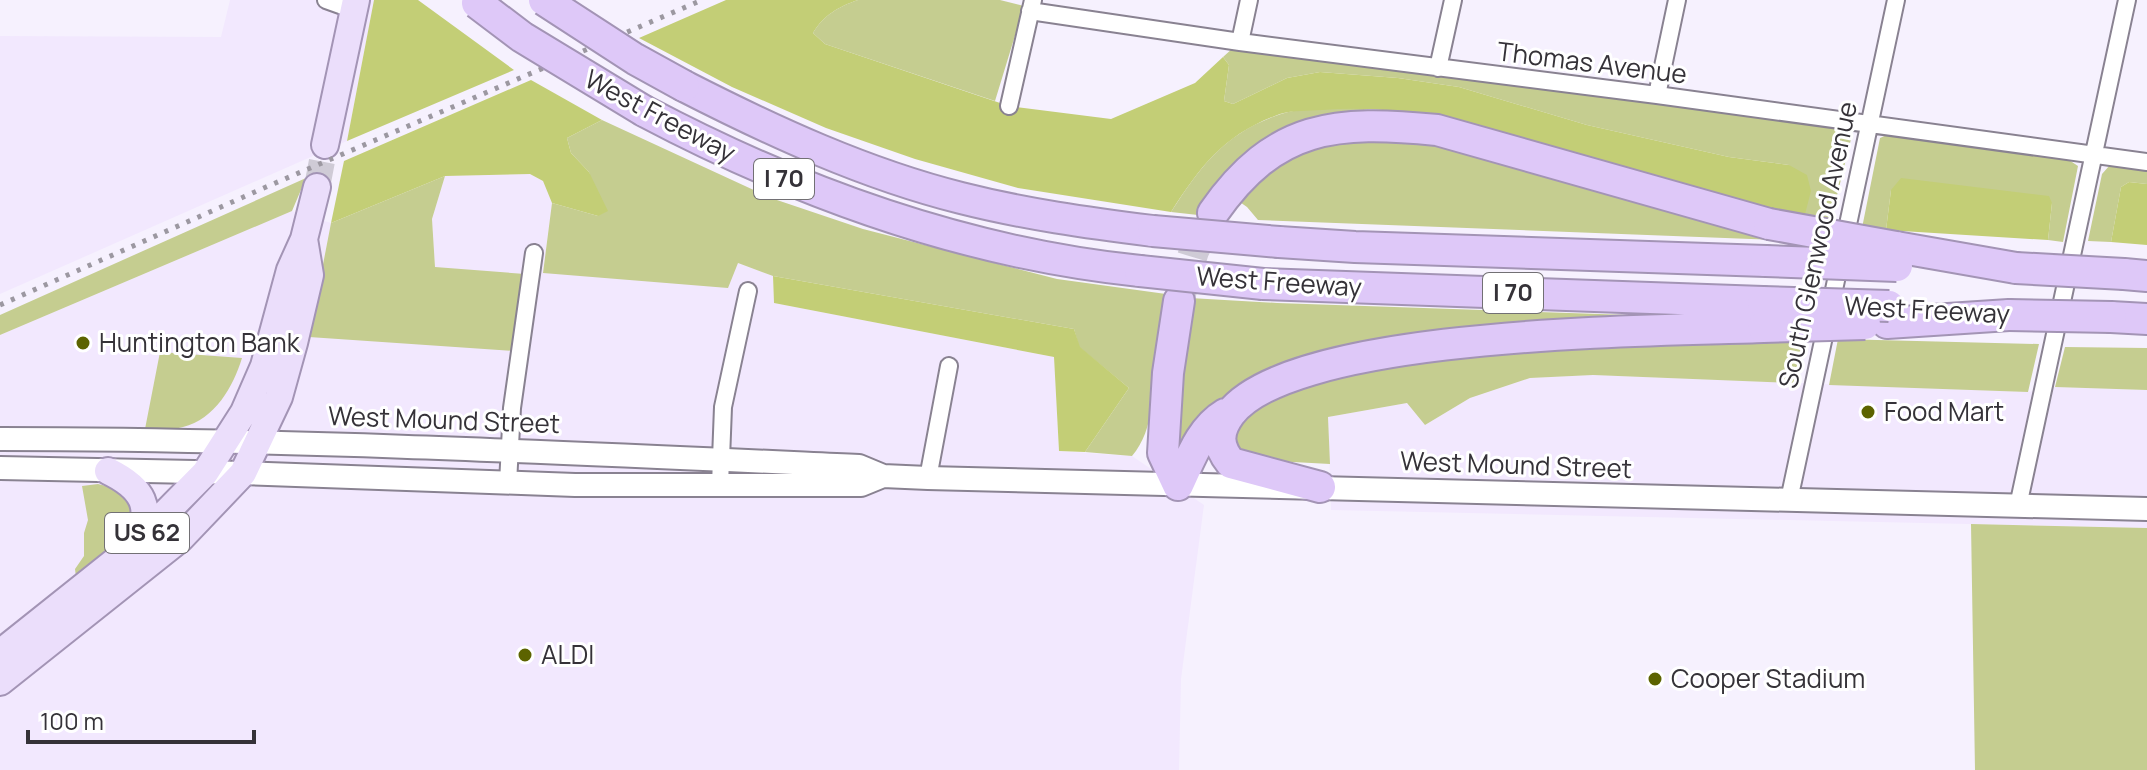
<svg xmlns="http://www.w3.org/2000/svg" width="2147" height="770" viewBox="0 0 2147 770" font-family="Manrope,sans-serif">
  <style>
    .built { fill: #f2e8fe }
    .green { fill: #c5cd90 }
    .forest { fill: #c3ce76 }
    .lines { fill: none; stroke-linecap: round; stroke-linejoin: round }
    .primary-tunnel { stroke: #cfcbd6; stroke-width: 26; stroke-dasharray: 26 13; stroke-linecap: butt }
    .motorway-tunnel { stroke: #cfcbd6; stroke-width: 30; stroke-dasharray: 30 15; stroke-linecap: butt }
    .minor-casing { stroke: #898291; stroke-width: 20 }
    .secondary-casing { stroke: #898291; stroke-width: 26 }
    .primary-casing { stroke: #a394b5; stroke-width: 30 }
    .motorway-casing { stroke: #a394b5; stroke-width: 34 }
    .minor { stroke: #fff; stroke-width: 16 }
    .secondary { stroke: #fff; stroke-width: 22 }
    .primary { stroke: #ebdefb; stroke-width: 26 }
    .motorway { stroke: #dec8f8; stroke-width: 30 }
    .rail { stroke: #9c98a1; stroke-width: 5; stroke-dasharray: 4 8; stroke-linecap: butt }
    .motorway-bridge-casing { stroke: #a394b5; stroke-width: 34; stroke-linecap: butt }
    .motorway-bridge { stroke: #dec8f8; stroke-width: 30 }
    .poi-dot { fill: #5c6300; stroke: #fff; stroke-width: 3 }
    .labels { text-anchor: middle; stroke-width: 6; stroke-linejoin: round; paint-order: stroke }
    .shield { fill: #fff; stroke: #727074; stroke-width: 2 }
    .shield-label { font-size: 24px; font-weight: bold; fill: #353238 }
    .street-label { font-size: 26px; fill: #353238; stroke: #fff }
    .poi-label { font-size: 26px; fill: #353238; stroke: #fff; text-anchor: start }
  </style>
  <rect width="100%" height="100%" fill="#f6f1fe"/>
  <path class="built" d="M230 0H374L347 141 0 294V36L221 37Z
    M530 174 543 181 552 203 543 272 737 263 773 276 774 303 1054 357 1059 451 1132 456 1204 505 1181 679 1179 770H0V335L292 211 331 223 309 337 435 267 432 219 445 176Z
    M1593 375 2028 392 2055 387 2147 390V528L1331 510 1328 417 1407 403 1425 425 1470 398 1530 378Z"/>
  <path class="green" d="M858 0H1000L1024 6 995 101 825 44 813 33C824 15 838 7 858 0Z
    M1233 48 1604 94 1843 129 1852 135 1830 224 1804 218 1789 165 1729 157 1587 125 1459 87 1398 78 1320 72 1287 78 1233 104 1224 101 1229 65 1223 57Z
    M1350 107 1370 109C1281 123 1246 135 1198 215L1171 212C1201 165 1226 132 1281 114 1302 107 1329 109 1350 107Z
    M602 120 771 198 863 229 1057 279 1166 294C1163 314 1157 335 1155 356 1151 391 1156 428 1132 456L1085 452 1129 388 1079 347 1074 329 773 276 738 263 728 288 543 273 552 203 598 216 589 172 571 153 567 138Z
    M1889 134 2069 160 2078 166 2063 242 2048 240 2052 203 1891 190 1886 230 1862 228 1880 138Z
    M1340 137 1447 141 1777 240 1258 220 1247 207 1234 198 1274 162Z
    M2110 165 2147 169V184L2129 182 2121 187 2111 242 2088 241 2102 174Z
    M445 176 432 219 435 267 525 274 515 351 309 337 331 223Z
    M306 178 292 211 0 335V315Z
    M1190 298 1277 303 1629 315 1628 323 1374 343 1292 361 1248 379 1216 405 1179 450 1180 372Z
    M1838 339 2039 344 2028 392 1829 385Z
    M1804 341 1795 383 1593 375 1530 378 1470 398 1425 425 1407 403 1328 417 1330 464 1258 460 1228 447 1238 418 1256 404 1334 376 1497 352 1658 342Z
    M2065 347 2147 348V390L2055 387Z
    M160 352 242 358C233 387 215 419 183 427 172 430 157 428 145 429Z
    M98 484 122 490 135 508 127 539 76 577 75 569 84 556V533L88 520 82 486Z
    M1971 524 2147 528V770H1975Z"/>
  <path class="forest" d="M374 0H418L514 70 347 141Z
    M726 0H858C838 7 824 15 813 33L825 44 1009 106 1111 119 1195 83 1223 57 1229 65 1224 101 1233 104 1287 78 1320 72 1398 78 1459 87 1587 125 1729 157 1789 165 1807 175 1811 191 1804 218C1742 202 1679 185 1617 167 1521 139 1424 101 1322 110 1309 111 1293 110 1280 114 1225 134 1202 164 1171 212L1018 188 915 159 826 128 732 87 639 38Z
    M531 80 602 120 567 138 571 153 589 172 608 211 598 216 552 203 543 181 530 174 445 176 331 223 344 161Z
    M1901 178 2049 196 2052 203 2048 240 1886 230 1891 190Z
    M2129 182 2147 184V245L2111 242 2121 187Z
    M773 276 1074 329 1080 347 1129 388 1085 452 1059 451 1054 357 774 303Z"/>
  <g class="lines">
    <path class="primary-tunnel" d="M317 187 325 145"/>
    <path class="motorway-tunnel" d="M1179 300 1194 251 1212 214"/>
    <defs>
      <path id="minor" d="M326 0 354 10
        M1030 11 1240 42 1657 95 2147 162
        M1240 42 1249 0
        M1438 68 1453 0
        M1657 95 1677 0
        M1009 106 1033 0
        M928 478 949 366
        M508 483 512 408 534 253
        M720 485 723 407 748 291
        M1789 500 1896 0
        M2018 506 2127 0"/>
      <path id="secondary" d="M0 439C286 439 573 453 859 466L883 476 928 478 2147 509
        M0 468 243 473 575 485H861L883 476"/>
      <path id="primary" d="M325 145 356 0
        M108 471C141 487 157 508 133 543
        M0 653 128 551 205 473 244 412 264 366 290 270 304 239 317 187
        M0 682 181 538 243 473 279 397 294 343 310 275 304 239"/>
      <path id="motorway" d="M684 86C772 131 865 174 961 198 1024 214 1088 223 1153 231
        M644 111C799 193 965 253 1140 271
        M1213 213C1275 124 1336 120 1437 130L1769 224
        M1279 242 1355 247 1766 261
        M1896 247 2016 268
        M2124 274 2147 276
        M1263 284 1763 302
        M2111 317 2147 319
        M1887 323 2009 315
        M1178 485 1163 453 1168 373 1179 301
        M1178 485C1190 460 1200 429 1225 414
        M1320 487 1231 463C1217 446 1217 432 1230 414 1293 331 1657 331 1763 327"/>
    </defs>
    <use href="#minor" class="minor-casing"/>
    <use href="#secondary" class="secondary-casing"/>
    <use href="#primary" class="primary-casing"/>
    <use href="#motorway" class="motorway-casing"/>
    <use href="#minor" class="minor"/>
    <use href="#secondary" class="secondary"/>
    <use href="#primary" class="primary"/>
    <use href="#motorway" class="motorway"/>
    <path class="rail" d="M0 305 266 187 702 0"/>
    <defs>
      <path id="motorway-bridge" d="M544 0 635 59 684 86
        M477 3 522 37 644 111
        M1769 224 1896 247
        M1153 231 1279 242
        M1766 261 1897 266
        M2016 268 2124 274
        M1140 271 1263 284
        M1763 302 1889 306
        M2009 315 2111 317
        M1763 327 1865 324"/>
    </defs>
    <use href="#motorway-bridge" class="motorway-bridge-casing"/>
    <use href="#motorway-bridge" class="motorway-bridge"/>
  </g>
  <g class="poi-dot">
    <circle cx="83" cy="343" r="8"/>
    <circle cx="1868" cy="412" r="8"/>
    <circle cx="525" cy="655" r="8"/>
    <circle cx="1655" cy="679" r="8"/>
  </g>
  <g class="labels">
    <g class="shield">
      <rect x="754" y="159" width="60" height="40" rx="6"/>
      <rect x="1483" y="273" width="60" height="40" rx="6"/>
      <rect x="105" y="513" width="84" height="40" rx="6"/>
    </g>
    <g class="shield-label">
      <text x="784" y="187">I 70</text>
      <text x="1513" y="301">I 70</text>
      <text x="147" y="541">US 62</text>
    </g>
    <g class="street-label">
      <text transform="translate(1592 63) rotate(7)" y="9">Thomas Avenue</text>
      <text transform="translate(660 116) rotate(28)" y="9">West Freeway</text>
      <text transform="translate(1818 245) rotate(-78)" y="9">South Glenwood Avenue</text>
      <text transform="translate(1279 282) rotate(4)" y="9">West Freeway</text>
      <text transform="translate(1927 310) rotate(3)" y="9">West Freeway</text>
      <text transform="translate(444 420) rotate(2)" y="9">West Mound Street</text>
      <text transform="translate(1516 465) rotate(2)" y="9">West Mound Street</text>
    </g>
    <g class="poi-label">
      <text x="99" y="352">Huntington Bank</text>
      <text x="1884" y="421">Food Mart</text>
      <text x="541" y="664">ALDI</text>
      <text x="1671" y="688">Cooper Stadium</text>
    </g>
  </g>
  <path d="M28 730v12h226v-12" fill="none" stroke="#353238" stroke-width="4"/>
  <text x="40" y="730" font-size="24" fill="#353238" stroke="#ffffff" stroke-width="6" paint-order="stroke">100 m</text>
</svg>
